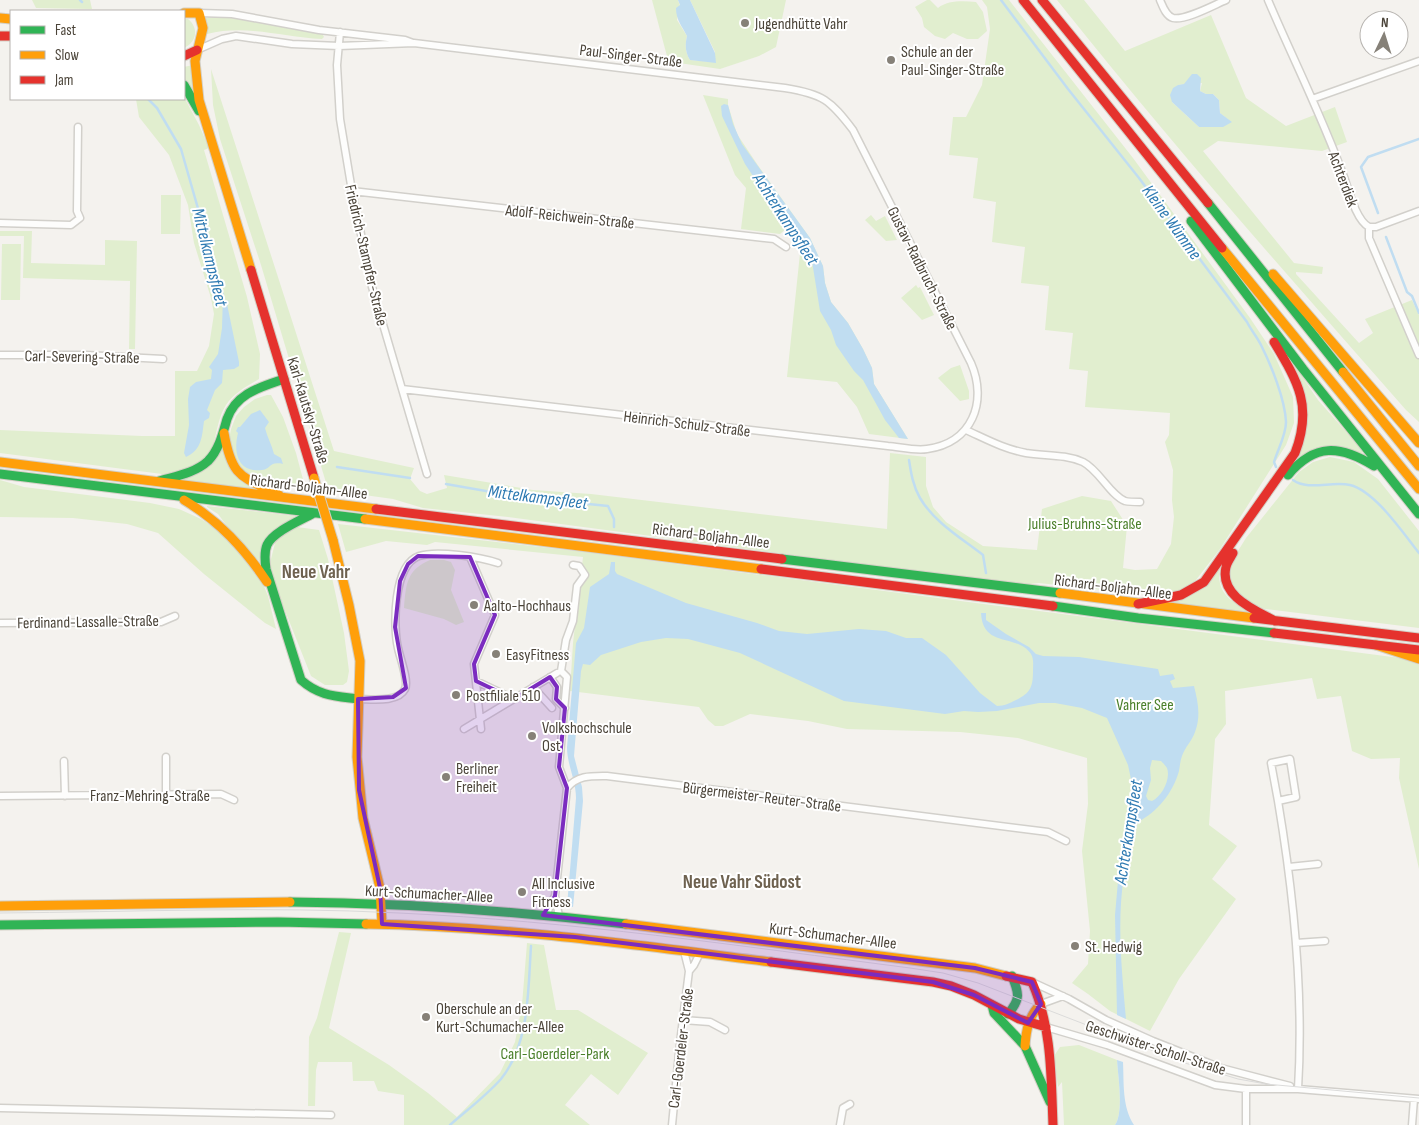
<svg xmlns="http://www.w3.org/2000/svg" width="1419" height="1125" viewBox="0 0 1419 1125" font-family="'Sofia Sans Condensed',sans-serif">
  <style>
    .green { fill: #e1eecf; fill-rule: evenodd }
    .water { fill: #c0ddf1; fill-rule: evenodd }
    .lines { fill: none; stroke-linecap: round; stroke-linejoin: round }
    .stream { stroke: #c0ddf1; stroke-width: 2.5 }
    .street-casing { stroke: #d2d0cb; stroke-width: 9 }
    .fast-casing { stroke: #d3cfc5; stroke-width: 11 }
    .slow-casing { stroke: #d3cfc5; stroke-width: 11 }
    .jam-casing { stroke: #d3cfc5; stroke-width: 11 }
    .street { stroke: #fdfdfc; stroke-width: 6 }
    .fast { stroke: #30b455; stroke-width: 9 }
    .slow { stroke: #ff9f0a; stroke-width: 9 }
    .jam { stroke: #e5322d; stroke-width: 9 }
    .tram { stroke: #dbdbda; stroke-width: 1 }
    .slow-bridge-casing { stroke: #d3cfc5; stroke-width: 11; stroke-linecap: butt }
    .slow-bridge { stroke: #ff9f0a; stroke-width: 9 }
    .marked { fill: #7b2cbf; fill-opacity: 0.2; stroke: #7b2cbf; stroke-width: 4; stroke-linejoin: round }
    .poi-dot { fill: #868178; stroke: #fff; stroke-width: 2 }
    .labels { text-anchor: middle; stroke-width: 4; stroke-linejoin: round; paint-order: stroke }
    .poi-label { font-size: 16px; fill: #4b4439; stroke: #fff; text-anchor: start }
    .street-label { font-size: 16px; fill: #4b4439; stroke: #fff }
    .park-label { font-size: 16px; fill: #4a7f2a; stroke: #fff }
    .water-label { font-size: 18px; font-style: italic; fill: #2e7ab2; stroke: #fff }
    .quarter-label { font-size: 19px; font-weight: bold; fill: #6e6250; stroke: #fff }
  </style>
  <rect width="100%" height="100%" fill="#f4f2ee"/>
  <path class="green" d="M32 0H90L92 9 36 8Z
    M652 0H678L680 6 677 20 687 36C685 45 685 52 690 60L715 62V52L690 0H786L776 47 759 56 720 69 672 62 668 60Z
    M927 0H930L938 8C948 0 963 1 976 2L983 12 987 31 978 39H967L953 33 945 39 935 36 924 27 922 18 915 7Z
    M982 0H1009L1133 158 1250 318 1274 354 1293 397 1294 423 1286 445 1220 549 1189 589 1171 594 1150 595 1039 583 1021 585 508 517 423 508 393 499 278 483 241 471 235 463 229 440 231 429 236 416 244 407 255 399 267 395H271L283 417 296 453 304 483 327 486 261 265 220 139 213 105 211 69 334 451 414 468 410 479 420 491 427 494 447 488 444 475 533 490 591 494 887 529 890 453 926 457V486L933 507 946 522 983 546 1037 550 1042 509 1082 496 1111 501 1127 526 1123 568 1135 570 1157 569 1171 544 1174 517 1172 500 1173 470 1165 442 1169 435 1170 413 1085 407 1088 371 1069 369 1073 333 1045 330 1049 286 1021 283 1025 247 992 242 996 202 973 198 978 158 949 155 953 117H966L982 85 990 29 987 7Z
    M1057 0H1084L1125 51 1211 15 1246 98 1286 126 1335 107 1347 142 1322 151 1218 141 1203 151 1294 263 1323 267 1322 274 1296 272V274L1359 343 1373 333 1365 319 1412 300 1419 315V422L1406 410C1288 276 1169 141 1057 0ZM1202 83 1200 91 1206 94H1213L1219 100 1220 113 1231 122 1199 127 1172 102 1178 85Z
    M223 17 262 22 322 33 324 37 322 39C282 37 246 24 207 34L204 18Z
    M184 19H188C199 28 197 42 184 48Z
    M193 65 197 98 184 79V67Z
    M703 95 728 99V105L737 134 757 164 810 238 823 266 825 283 831 302 848 323 863 349 872 368 874 384 908 439 869 434 857 407 837 382 787 377 801 244 788 227 780 234 741 229 746 188 735 175Z
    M184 97 199 125 209 148 204 150 247 297 260 354 259 379C247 386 234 393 226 405 219 416 217 430 214 442 208 465 183 473 162 474L0 453V430L142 436H175V371H197L209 346 214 314 211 298 194 243 188 205 169 155 139 117 136 99H184Z
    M161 195H181L180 234H161Z
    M871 215 876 221 885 216 897 240 886 241 865 220Z
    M0 231H32L31 263 105 265V240L137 241 135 349H129L130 281 23 278 24 236H0Z
    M2 244H21L20 300H1Z
    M916 285 918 288 920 287 934 315 922 320 901 298Z
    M960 365 969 391V399L960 401 938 378 951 368Z
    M1297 369 1318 400 1363 451 1361 454 1296 456 1306 430 1295 371Z
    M222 440 240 480 254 489 179 481 185 478Z
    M1330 457 1354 462 1378 479 1419 531V628L1265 609 1247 603 1228 583V567L1246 538 1299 472 1313 462Z
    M0 480 24 487 150 503 179 509 201 519 218 530 244 555 261 579 268 596 276 629 265 623 204 574 158 533 127 524 73 518 0 517Z
    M207 506 295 516 281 527 261 563 236 538 218 514 207 507Z
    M338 524 584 552 1400 658 1419 665V869L1399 778 1400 758 1371 759 1352 751 1341 696 1317 699 1312 678 1225 691 1226 724 1215 739 1209 825 1237 846 1212 879 1236 899 1179 979 1150 1031 1110 1011 1088 994 1072 983 1088 964 1090 931 1082 851 1088 804 1087 758 1018 738 960 732 847 729 808 721 750 714 723 726H715L708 720 699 707 570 691 573 643 583 557 435 542 427 545 386 541 346 552Z
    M297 527 319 530 328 559 344 633 349 671 347 682 343 685H325L311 676 276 588 270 563 276 539Z
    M430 560H444L451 562 455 570 451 590 464 622 456 625 444 619 404 608C406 585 406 570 430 560Z
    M1220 567C1215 596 1234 603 1257 614L1168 603Z
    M339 932 351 933 329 1028 389 1065 428 1093 457 1117 500 1073 515 1042 522 1005 527 943 544 945 556 1010H578L648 1053 618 1095 591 1074 565 1105 590 1125H404V1095L378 1091 374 1081H353L352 1062H318L316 1070 315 1106H308L309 1037 317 1018Z
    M1079 1045 1117 1060C1118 1077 1124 1111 1115 1125H1064L1062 1082 1058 1087 1054 1056 1060 1047Z"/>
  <path class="water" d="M678 0H690L715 53 716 63 690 60C685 52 685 45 687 36 682 26 676 20 676 8L680 5Z
    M1192 74H1197L1201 78 1200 91 1206 94H1213L1219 100 1220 113 1232 122 1223 127H1199L1172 102 1170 95 1173 88 1178 85 1184 84Z
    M724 104 728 105 733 124 742 144 810 238 823 266 825 283 831 302 848 323 863 349 872 368 874 384 908 439 899 438 885 420 863 380 854 371 836 345 831 330 820 311 811 255 784 215 757 182 745 164 722 116 721 106Z
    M223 295 227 304 239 362V366L234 369 223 370 222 383 215 390 207 410 210 413 209 418 204 421C202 436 202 450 186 457L184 453 189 425 188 399 190 387 196 382 211 379 212 370 209 367 218 354 222 328Z
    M260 410 269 422 265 428C267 437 272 445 274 454L281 458 283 464C268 461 272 469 262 470 238 473 233 453 238 433L236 431 238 427H240L251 414Z
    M611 562H615V571L617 574 686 603 757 623 779 631 807 634 859 629 886 631 906 638H922L946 655 980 693 997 706C1004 706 1010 703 1016 700 1031 693 1033 686 1033 670 1033 665 1034 659 1031 654 1017 633 983 649 981 613H986V620L1006 634 1029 647 1036 654 1043 656 1079 657 1158 669 1160 676 1173 674 1175 679 1170 681 1173 688 1194 686C1198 702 1201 716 1195 732 1192 741 1185 747 1182 756 1180 761 1180 766 1179 771 1173 793 1157 812 1138 822 1113 887 1120 951 1126 1019L1117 1015 1115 915 1118 881 1132 803V784L1128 765 1107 718 1082 708 1055 703H1039L997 711 978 712 964 711 945 714 844 701 740 653 688 639 666 638 641 642 601 655 590 665 583 664 581 671 574 756 582 787 583 801 573 907 567 906 576 798C576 780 567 765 567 747L576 643 584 628 590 587 609 574ZM1152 760 1161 761C1163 763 1165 765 1167 768 1171 779 1162 796 1152 801L1148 800 1146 796 1151 780 1150 768Z
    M1117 1060 1123 1062C1124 1083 1122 1107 1134 1125H1115C1124 1111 1118 1077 1117 1060Z"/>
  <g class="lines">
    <path class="stream" d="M80 0 82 2
      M1001 0 1068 89 1139 178 1247 322C1251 330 1257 337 1261 345 1271 365 1285 399 1286 422 1286 435 1278 449 1274 462L1276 467
      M148 99 157 108 181 149 223 296
      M1378 213 1361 167 1368 157 1419 139
      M1386 237 1407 292 1412 296 1419 313
      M909 460C911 473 913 486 920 498 934 522 961 538 983 555L986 573
      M337 467 410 478
      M1293 480C1308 491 1331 481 1350 485 1375 491 1403 533 1419 553
      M446 484 520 497 608 506 614 519V527
      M450 1125C467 1110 486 1096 501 1079 530 1043 528 989 531 946"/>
    <defs>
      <path id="street" d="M1160 0C1163 7 1166 16 1173 18 1185 21 1214 5 1226 0
        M1268 0C1293 59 1322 116 1344 177 1349 191 1356 220 1369 227
        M199 13 232 14 319 30 405 40 413 43
        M340 32 337 65 340 119 352 191 372 287 427 474
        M197 50 222 39 236 36 292 44 339 46 414 43 785 88C823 94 830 100 853 130L971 363C988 402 972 443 927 449 915 451 900 447 888 446L402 389
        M1312 99 1419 61
        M352 191 774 239 786 247
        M0 223 71 225 80 218 77 211 78 127
        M1369 227V238L1419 355
        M1369 227H1376L1419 211
        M0 355H85L163 359
        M966 430C986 439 1004 449 1026 453 1045 456 1065 454 1083 462 1099 470 1110 495 1125 501 1129 502 1136 502 1140 502
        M470 557 495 615 474 664 481 729
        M0 623 161 622 175 616
        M550 677 557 687 556 699 565 708
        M476 681 514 699
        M533 687 552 708
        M358 699C371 699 398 703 405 689 409 681 400 658 398 648 393 627 393 565 419 556 437 550 480 557 498 563
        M464 729 557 673
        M166 757V795
        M1290 759 1296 797 1278 801 1271 763Z
        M64 761 65 796
        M567 788 559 767 567 677 561 671 566 640 573 621 577 586 585 575 579 566 573 565
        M0 796 221 794 234 800
        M1278 801C1294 896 1304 992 1298 1089
        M1289 867 1318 864
        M547 915 550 905 555 896
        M559 916 555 896 567 788C578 775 591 776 607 776L1048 832 1066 841
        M1296 943 1325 941
        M689 971 694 965 700 953
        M1032 982 1069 999 1106 1020 1153 1041 1221 1068 1290 1086
        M1041 1004 1063 996
        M683 1020 710 1022 725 1030
        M1046 1027 1107 1045 1215 1085 1246 1089H1298L1419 1099
        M1246 1089V1125
        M0 1108 331 1115
        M672 1125 680 1043 689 971 684 951
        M840 1125 843 1108 850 1104
        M1412 1125 1414 1099"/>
      <path id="fast" d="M184 85 199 111
        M1208 203 1343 372
        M1191 221 1303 369 1419 514
        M0 474 365 519
        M1288 475C1315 443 1340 445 1374 466
        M159 481C176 476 195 473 208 461 219 450 223 433 227 419 236 393 261 387 284 379
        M312 514C299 521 273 532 267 545 264 552 265 562 266 569L301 680C319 696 335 696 358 699
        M782 559 1060 593
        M1053 606 1138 618 1274 633
        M290 902C402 903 514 911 626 924
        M0 925 278 922 366 924
        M992 1005 994 1013 1025 1046 1050 1102
        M1008 1014C1021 999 1019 993 1012 976"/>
      <path id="slow" d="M184 13H199L203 28 195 61 199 100 251 270
        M0 18 11 19
        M1222 248 1419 489
        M1273 274 1419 443
        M1343 372 1419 466
        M224 433C232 478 241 476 279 495
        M0 462 376 509
        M184 500C219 521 244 548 267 582
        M365 519 761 569
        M333 540 349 605 360 661 357 757 363 818 380 888 382 924
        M1060 593 1254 618
        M1376 645 1419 659
        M0 906 290 902
        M366 924C502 926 636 945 771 962
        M626 924 975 968 1006 976
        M1025 1046C1026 1030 1029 1015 1041 1004"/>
      <path id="jam" d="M1023 0 1222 248
        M1042 0 1208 203
        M0 36H11
        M184 56 197 50
        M251 270 314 478
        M376 509 782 559
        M1233 553C1231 557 1227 562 1226 567 1219 596 1255 610 1275 621
        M761 569 1053 606
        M1138 604 1181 595 1204 582 1295 453C1313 406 1298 382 1274 342
        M1254 618 1419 638
        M1274 633 1419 650
        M771 962 933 982 951 986 974 995 1019 1019 1046 1027
        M1006 976 1032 982C1052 1028 1051 1076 1053 1125"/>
    </defs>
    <use href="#street" class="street-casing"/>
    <use href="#fast" class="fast-casing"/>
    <use href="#slow" class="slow-casing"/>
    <use href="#jam" class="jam-casing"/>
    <use href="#street" class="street"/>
    <use href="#fast" class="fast"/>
    <use href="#slow" class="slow"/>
    <use href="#jam" class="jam"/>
    <path class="tram" d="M0 913C133 912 267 906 399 913 571 921 740 946 910 968L943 973 978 983 1185 1063 1238 1079 1266 1084 1419 1098"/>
    <defs>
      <path id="slow-bridge" d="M314 478 333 540"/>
    </defs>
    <use href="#slow-bridge" class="slow-bridge-casing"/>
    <use href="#slow-bridge" class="slow-bridge"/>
  </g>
  <path class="marked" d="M418 556 470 557 495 615 474 664 476 681 514 699 550 677 557 687 556 699 565 708 559 767 567 788 555 896 543 915 975 968 1032 982 1041 1004 1028 1023 974 995 933 982 575 937 382 924 380 888 359 790 358 699 393 697 406 688 395 627 400 581 408 564Z"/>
  <g class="poi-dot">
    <circle cx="745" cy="23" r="5"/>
    <circle cx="891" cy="60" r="5"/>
    <circle cx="474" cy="605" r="5"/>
    <circle cx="496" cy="654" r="5"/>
    <circle cx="456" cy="695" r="5"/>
    <circle cx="532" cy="736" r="5"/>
    <circle cx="446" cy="777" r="5"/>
    <circle cx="522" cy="892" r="5"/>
    <circle cx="1075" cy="946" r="5"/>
    <circle cx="426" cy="1017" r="5"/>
  </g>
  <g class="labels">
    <g class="poi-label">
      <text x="755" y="29">Jugendhütte Vahr</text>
      <text x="901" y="57">Schule an der<tspan x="901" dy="18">Paul-Singer-Straße</tspan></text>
      <text x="484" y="611">Aalto-Hochhaus</text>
      <text x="506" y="660">EasyFitness</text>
      <text x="466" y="701">Postfiliale 510</text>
      <text x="542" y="733">Volkshochschule<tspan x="542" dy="18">Ost</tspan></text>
      <text x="456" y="774">Berliner<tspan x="456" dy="18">Freiheit</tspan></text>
      <text x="532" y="889">All Inclusive<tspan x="532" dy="18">Fitness</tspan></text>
      <text x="1085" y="952">St. Hedwig</text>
      <text x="436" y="1014">Oberschule an der<tspan x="436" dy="18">Kurt-Schumacher-Allee</tspan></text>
    </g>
    <g class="street-label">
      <text transform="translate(631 55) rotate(7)" y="6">Paul-Singer-Straße</text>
      <text transform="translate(1344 179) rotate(69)" y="6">Achterdiek</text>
      <text transform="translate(570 216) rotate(6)" y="6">Adolf-Reichwein-Straße</text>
      <text transform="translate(367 255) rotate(77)" y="6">Friedrich-Stampfer-Straße</text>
      <text transform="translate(923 268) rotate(63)" y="6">Gustav-Radbruch-Straße</text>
      <text transform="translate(82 356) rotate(1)" y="6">Carl-Severing-Straße</text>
      <text transform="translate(309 410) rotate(73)" y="6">Karl-Kautsky-Straße</text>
      <text transform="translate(687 423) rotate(7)" y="6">Heinrich-Schulz-Straße</text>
      <text transform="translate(309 486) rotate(7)" y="6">Richard-Boljahn-Allee</text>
      <text transform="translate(711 535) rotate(7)" y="6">Richard-Boljahn-Allee</text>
      <text transform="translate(1113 586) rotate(7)" y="6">Richard-Boljahn-Allee</text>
      <text transform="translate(88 621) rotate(-1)" y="6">Ferdinand-Lassalle-Straße</text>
      <text x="150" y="801">Franz-Mehring-Straße</text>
      <text transform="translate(762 796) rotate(7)" y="6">Bürgermeister-Reuter-Straße</text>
      <text transform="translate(429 893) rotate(3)" y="6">Kurt-Schumacher-Allee</text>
      <text transform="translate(833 935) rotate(7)" y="6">Kurt-Schumacher-Allee</text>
      <text transform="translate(1156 1047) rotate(18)" y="6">Geschwister-Scholl-Straße</text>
      <text transform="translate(680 1048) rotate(-83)" y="6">Carl-Goerdeler-Straße</text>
    </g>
    <g class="park-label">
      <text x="1085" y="529">Julius-Bruhns-Straße</text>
      <text x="1145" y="710">Vahrer See</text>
      <text x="555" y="1059">Carl-Goerdeler-Park</text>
    </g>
    <g class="water-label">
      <text transform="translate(786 219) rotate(57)" y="6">Achterkampsfleet</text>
      <text transform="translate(1172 222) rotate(54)" y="6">Kleine Wümme</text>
      <text transform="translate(210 257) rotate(76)" y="6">Mittelkampsfleet</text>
      <text transform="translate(538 497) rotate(7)" y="6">Mittelkampsfleet</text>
      <text transform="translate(1128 832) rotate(-81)" y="6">Achterkampsfleet</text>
    </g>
    <g class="quarter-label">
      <text x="316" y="578">Neue Vahr</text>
      <text x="742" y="888">Neue Vahr Südost</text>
    </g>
  </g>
  <rect x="10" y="10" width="175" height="90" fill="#ffffff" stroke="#b7b4b0"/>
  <rect x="20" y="26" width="25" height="8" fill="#30b455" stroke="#b7b4b0"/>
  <text x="55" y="35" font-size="15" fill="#4b4439">Fast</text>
  <rect x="20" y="51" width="25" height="8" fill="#ff9f0a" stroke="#b7b4b0"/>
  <text x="55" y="60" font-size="15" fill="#4b4439">Slow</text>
  <rect x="20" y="76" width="25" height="8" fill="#e5322d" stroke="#b7b4b0"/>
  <text x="55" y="85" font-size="15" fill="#4b4439">Jam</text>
  <g transform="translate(1384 35) rotate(4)"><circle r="24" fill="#ffffff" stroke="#b7b4b0"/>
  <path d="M0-4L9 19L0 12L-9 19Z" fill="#868178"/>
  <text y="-8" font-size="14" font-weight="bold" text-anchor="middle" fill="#4b4439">N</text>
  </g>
</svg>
